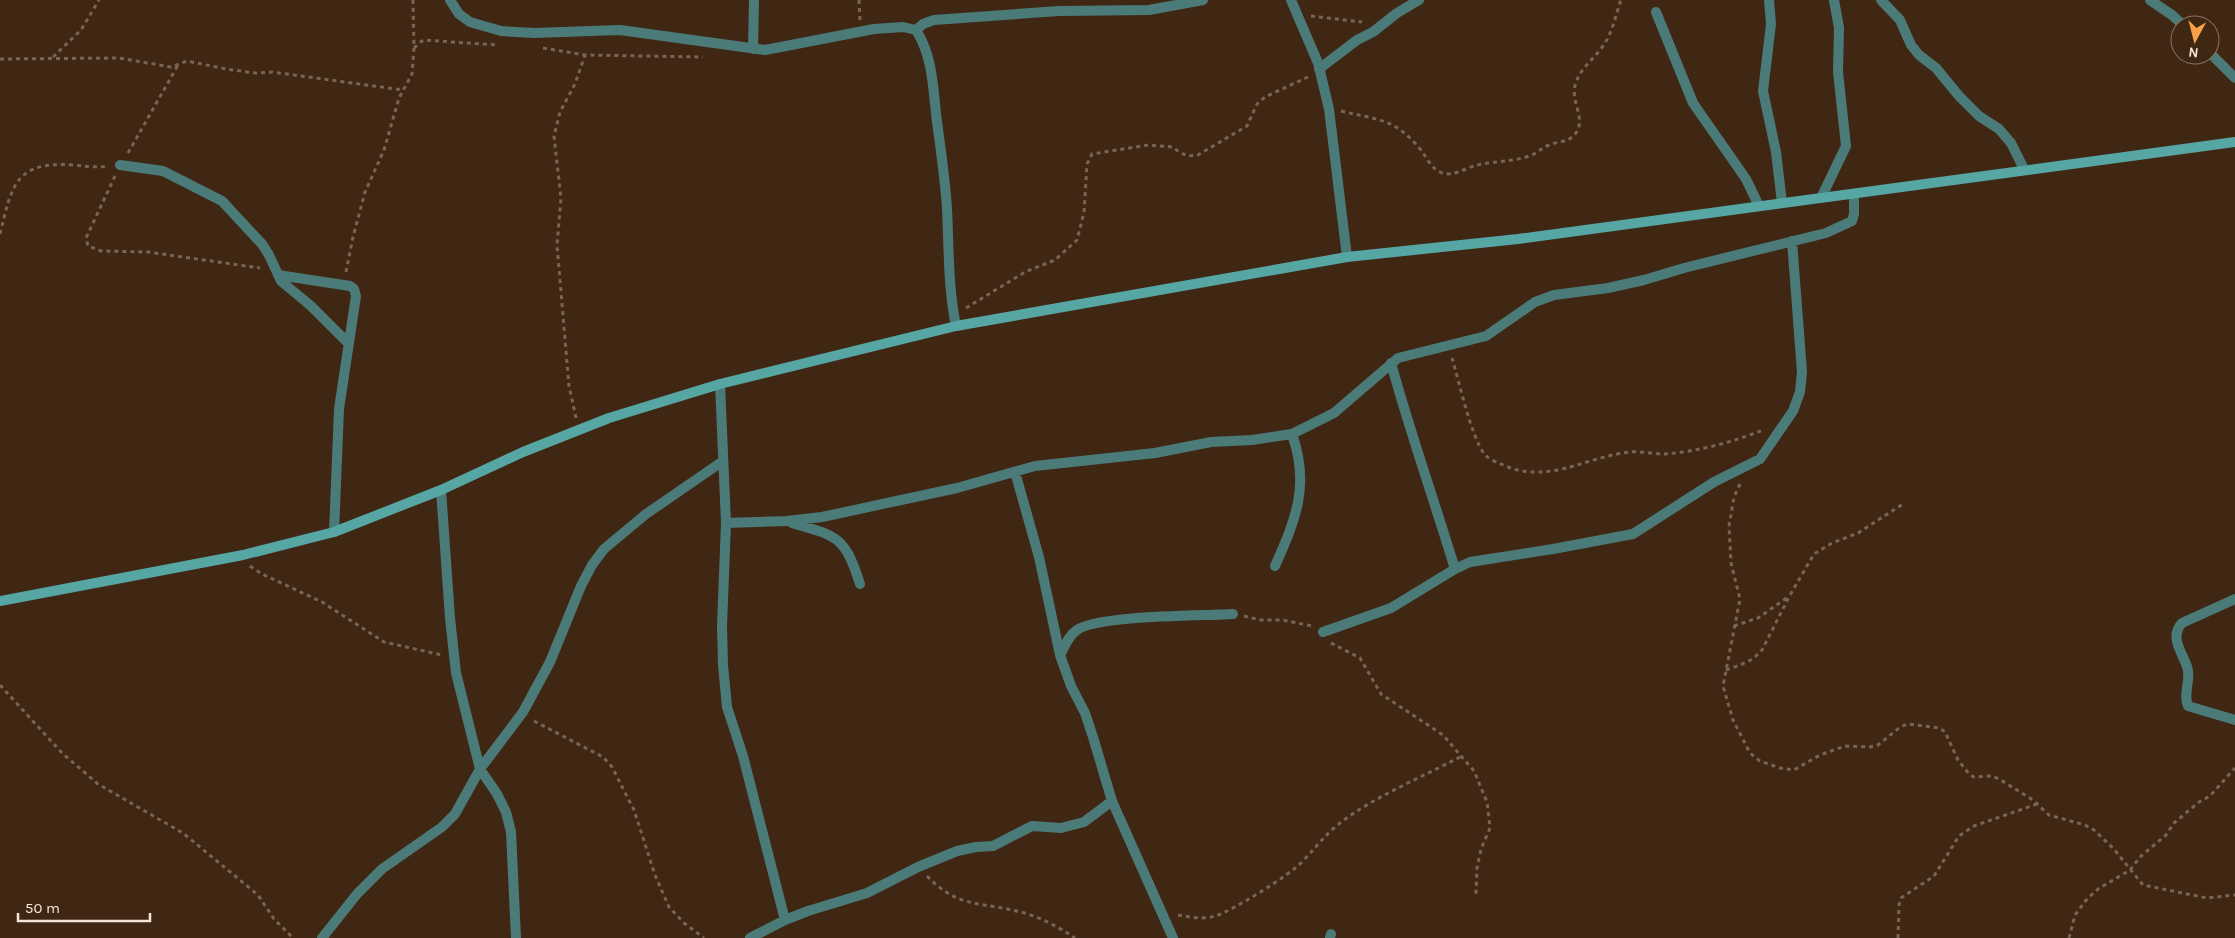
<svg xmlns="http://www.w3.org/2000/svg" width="2235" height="938" viewBox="0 0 2235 938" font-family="Karla,sans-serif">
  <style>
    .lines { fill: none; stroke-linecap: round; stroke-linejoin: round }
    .path { stroke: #7a6453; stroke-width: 3; stroke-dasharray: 4 4; stroke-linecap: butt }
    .street { stroke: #4b7b79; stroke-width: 10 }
    .secondary { stroke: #56a6a3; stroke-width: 10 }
  </style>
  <rect width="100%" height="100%" fill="#402714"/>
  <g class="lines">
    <path class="path" d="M859 0 860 20
      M1311 16 1362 22
      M414 48 423 40 497 45
      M543 48 585 55 703 57
      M53 57 81 30 99 0
      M0 59 119 58 171 67 187 61 226 69 255 73 272 72 403 90
      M1341 111C1378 120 1395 118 1421 150 1427 158 1431 168 1440 172 1452 178 1465 168 1477 165 1494 161 1512 162 1529 156 1537 154 1541 148 1549 145 1558 141 1569 143 1576 133 1586 119 1571 102 1575 86 1579 68 1596 58 1605 43 1613 30 1616 14 1621 0
      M128 153 178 65
      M115 176 86 238 88 246 101 251 148 252 260 268
      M0 234C12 185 15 161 73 165 85 166 96 168 108 166
      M346 272 353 237 365 192 384 150 399 98 412 74 414 48 413 0
      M966 308 1025 272 1055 260 1077 240 1084 212 1087 164 1092 154 1148 145 1173 147 1179 152 1188 156 1198 155 1247 126 1257 104 1265 97 1308 77
      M1452 358C1459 381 1471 437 1485 455 1489 459 1496 462 1501 464 1547 486 1584 457 1630 452 1641 451 1653 454 1664 454 1696 452 1733 442 1763 430
      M576 418 569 386 557 245 561 198 554 136 560 112 575 84 585 55
      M1740 484 1734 497 1729 526 1731 563 1740 599 1723 686 1733 720 1750 753 1760 761 1780 768 1794 770 1820 755 1845 746 1870 747 1878 745 1899 728 1907 724 1940 728 1945 732 1958 760 1970 775 1974 777 1992 776 1999 779 2033 800 2049 815 2085 825 2094 830 2113 848 2143 885 2207 898 2235 895
      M250 566 262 574 322 602 384 642 442 655
      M1244 616 1260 620H1283L1312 626
      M1734 626 1758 618 1788 597
      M1331 643 1360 658 1381 694 1443 735 1474 771 1487 802 1490 828 1481 849 1477 868 1476 894
      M1726 670 1740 665 1753 659 1762 650 1790 595 1814 554 1832 543 1858 533 1903 504
      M0 685 62 753 98 784 183 833 258 895 274 919 293 938
      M534 721 603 757 612 767 634 810 655 875 669 907 684 923 704 938
      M927 876C956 906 975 902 1012 910 1034 914 1056 925 1075 938
      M1178 915C1190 917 1203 920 1215 916 1231 912 1291 874 1302 862 1319 844 1327 832 1348 817 1383 793 1424 776 1462 756
      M1898 938 1899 905 1901 898 1934 876 1959 836 1974 826 2037 804
      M2069 938 2075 915 2087 899 2098 889 2130 870 2140 857 2166 835 2174 823 2199 802 2210 796 2235 768"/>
    <path class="street" d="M450 0 459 14 470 22 501 31 534 33 620 30 765 50 874 29 903 27 916 30C932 55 933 85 936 114 940 145 945 177 947 209 949 248 948 288 956 326
      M1291 0 1318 63 1329 109 1347 257
      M1769 0 1771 24 1763 91 1776 152 1782 203
      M1881 0 1900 20 1911 45 1919 55 1936 68 1959 96 1979 116 1999 129 2011 143 2024 169
      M2150 0 2172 15 2183 25
      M1656 12 1693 103 1746 179 1759 206
      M916 30 923 24 934 20 1059 11 1149 10 1203 0
      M753 49 754 0
      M2210 53 2235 78
      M1319 69 1357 40 1373 32 1397 13 1419 0
      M120 165 163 171 222 201 262 244 269 255 281 281 311 306 349 344
      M1821 198 1846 146 1838 72 1839 28 1834 0
      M278 275 350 286 354 289 356 296 339 409 334 532
      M1391 363C1410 432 1434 500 1455 569
      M720 384 726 523 722 626 723 665 727 707 743 756 785 920
      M1015 472 1039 557 1060 655 1071 686 1085 713 1093 737 1112 801 1173 938
      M441 490 450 618 456 673 480 769 497 794 506 812 511 832 516 938
      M726 523 787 521 822 517 957 488 1035 466 1155 453 1211 442 1252 440 1292 434 1334 413 1398 358 1486 336 1535 302 1554 295 1608 288 1644 280 1684 268 1826 233 1852 221 1854 214V194
      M792 523C838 536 845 537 860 584
      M1275 566C1296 519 1310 485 1292 434
      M2235 599 2182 623C2167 639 2187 658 2188 671 2190 682 2183 695 2188 706L2235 720
      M1323 632 1391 608 1455 569 1470 562 1553 549 1633 534 1714 482 1760 459 1793 411 1800 392 1802 372 1792 241
      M1060 655C1065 646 1068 636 1077 630 1097 615 1203 616 1233 614
      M322 938 357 894 382 869 442 827 455 814 480 769 523 712 550 662 581 586 592 565 604 549 646 514 723 461
      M750 938 785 920 808 911 867 893 918 867 957 851 976 847 993 846 1032 826 1061 828 1084 822 1112 801
      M1330 938 1331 934"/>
    <path class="secondary" d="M0 601 243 555 334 532 441 490 523 452 609 418 720 384 956 326 1347 257 1518 239 2235 142"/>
  </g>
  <g transform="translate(2195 40) rotate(187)"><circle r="24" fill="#402714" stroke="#897363"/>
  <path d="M0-4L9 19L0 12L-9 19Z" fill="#f8a14a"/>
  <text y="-8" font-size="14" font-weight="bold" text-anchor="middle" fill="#f6e5d9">N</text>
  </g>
  <path d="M18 913v8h132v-8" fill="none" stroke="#f6e5d9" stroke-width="2.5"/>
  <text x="25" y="913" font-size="15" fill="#f6e5d9" stroke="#402714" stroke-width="4" paint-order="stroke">50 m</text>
</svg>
